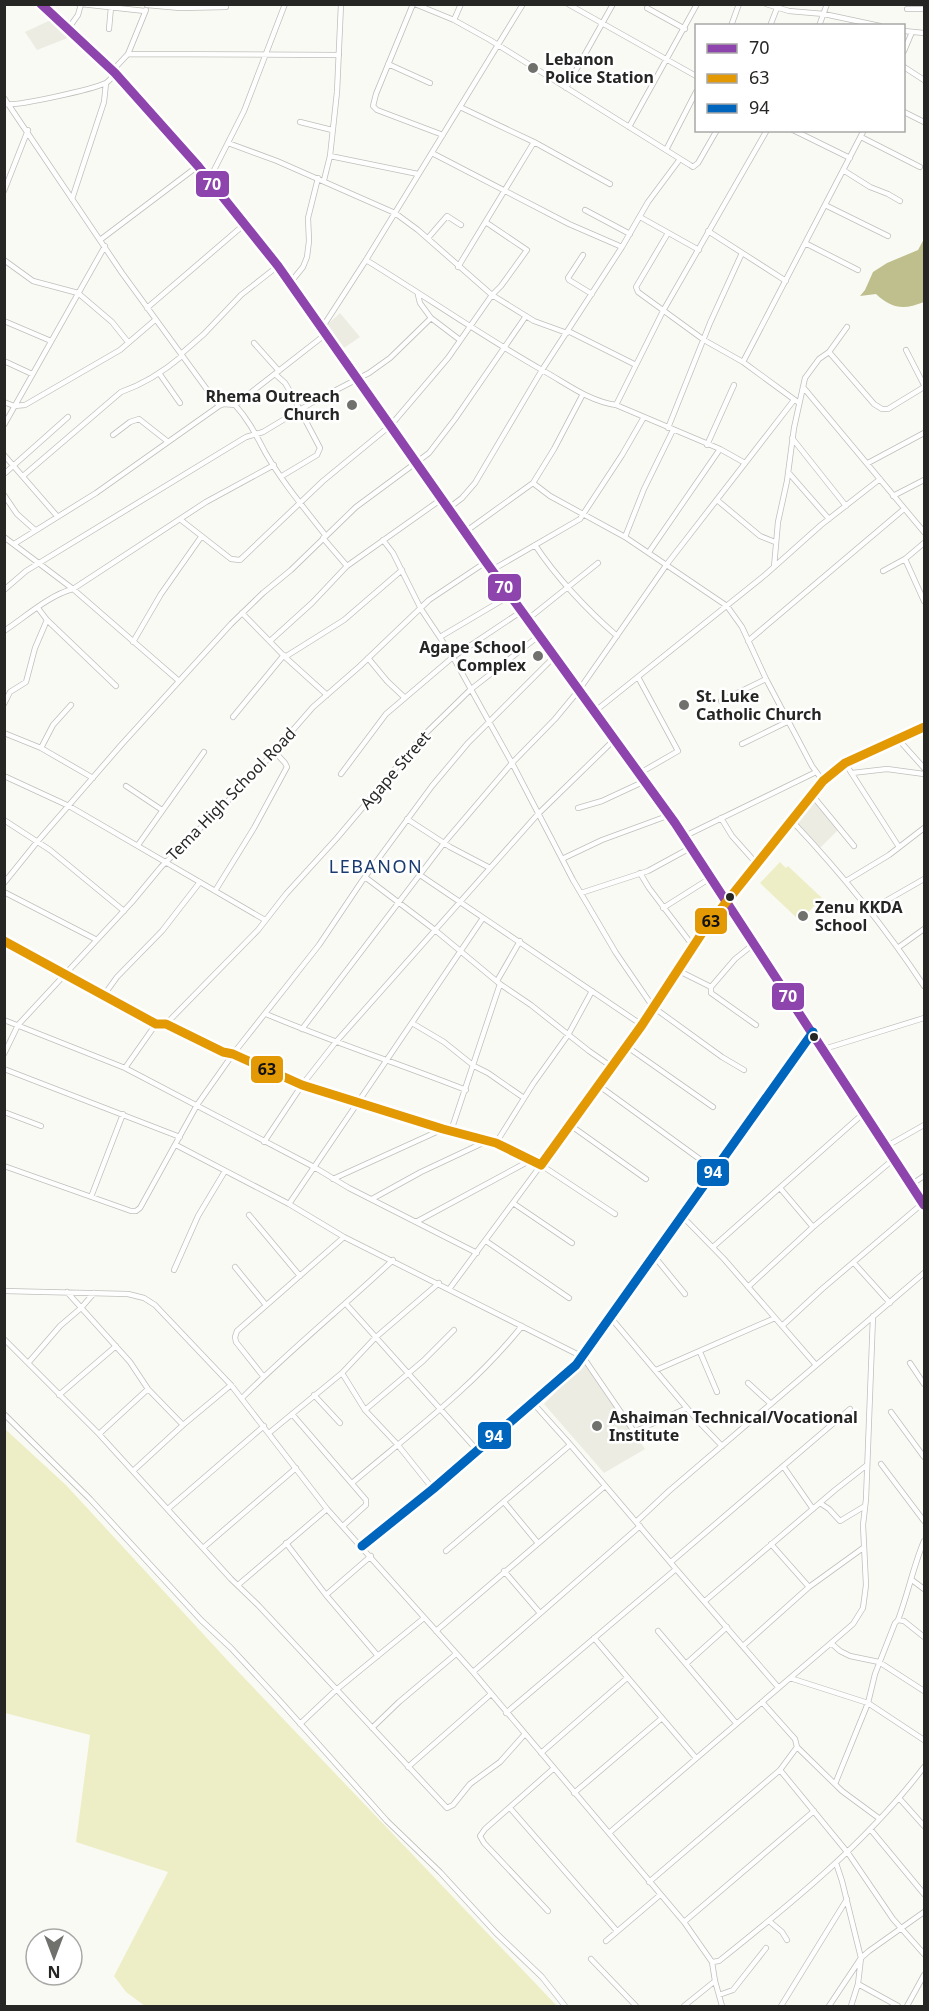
<svg xmlns="http://www.w3.org/2000/svg" width="929" height="2011" viewBox="0 0 929 2011" font-family="'Noto Sans',sans-serif">
  <style>
    .built { fill: #ecece3 }
    .green { fill: #eeeec6 }
    .water { fill: #bebf8c }
    .lines { fill: none; stroke-linecap: round; stroke-linejoin: round }
    .minor-casing { stroke: #bfc0bc; stroke-width: 6 }
    .secondary-casing { stroke: #bfc0bc; stroke-width: 8 }
    .minor { stroke: #fefefe; stroke-width: 4.5 }
    .secondary { stroke: #fefefe; stroke-width: 6 }
    .bus-1-casing { stroke: #fff; stroke-width: 14 }
    .bus-2-casing { stroke: #fff; stroke-width: 14 }
    .bus-3-casing { stroke: #fff; stroke-width: 14 }
    .bus-1 { stroke: #8e44ad; stroke-width: 9 }
    .bus-2 { stroke: #e29904; stroke-width: 9 }
    .bus-3 { stroke: #0065bd; stroke-width: 9 }
    .poi-dot { fill: #70706d; stroke: #fff; stroke-width: 2 }
    .bus-dot { fill: #262624; stroke: #fff; stroke-width: 2 }
    .labels { text-anchor: middle; stroke-width: 5; stroke-linejoin: round; paint-order: stroke }
    .poi-label { font-size: 16px; font-weight: bold; fill: #262624; stroke: #fff; text-anchor: start }
    .street-label { font-size: 16px; fill: #262624; stroke: #fff }
    .neighbourhood-label { font-size: 18px; letter-spacing: 1.5px; fill: #193b70; stroke: #fff }
    .line-badge { stroke: #fff; stroke-width: 2 }
    .badge-label { font-size: 16px; text-anchor: middle; font-weight: bold; fill: #fff }
    .pale-badge-label { font-size: 16px; text-anchor: middle; font-weight: bold; fill: #111 }
  </style>
  <rect width="100%" height="100%" fill="#fafaf5"/>
  <path class="built" d="M55 18 70 37 37 50 25 32Z
    M340 313 360 337 341 350 327 325Z
    M814 802 839 829 820 848 796 822Z
    M586 1361 645 1449 604 1473 544 1404Z"/>
  <path class="green" d="M780 862 786 868 788 866 822 898 800 921 760 883Z
    M4 1428 66 1485 229 1662 557 2006H145L126 1992 114 1976 168 1872 76 1842 90 1735 5 1713Z"/>
  <path class="water" d="M924 239V302C904 310 892 309 876 294L860 296 865 290 873 272 887 263 918 250Z"/>
  <g class="lines">
    <defs>
      <path id="minor" d="M413 4 376 94 373 106 377 110 443 135
        M415 4 454 20 490 40 690 165 693 167 698 163 717 130
        M568 4 696 76
        M766 4 789 11 824 14 880 26
        M147 5 180 8 226 7
        M647 8 685 29
        M907 9H924
        M454 20 461 4
        M731 26 739 4
        M770 26 777 8
        M819 26 827 4
        M68 29 78 15 81 4 145 11
        M109 29 111 7
        M904 31 924 33
        M904 51 912 32
        M128 54 339 55
        M388 64 430 83
        M904 67 924 80
        M113 70 128 54 146 10
        M566 88 613 4
        M4 98 122 273 219 406
        M4 104C16 107 93 89 106 83 109 81 113 76 115 73
        M460 107 534 142 610 184
        M904 112 924 122
        M300 122 332 130
        M629 127 697 4
        M793 130 850 158
        M861 137 920 167
        M666 150 696 92
        M432 153 569 224 622 247
        M330 156 418 174
        M843 170 870 187 888 194 900 201
        M209 180 244 111 285 4
        M324 180 330 156 337 92 341 4
        M4 191 28 130
        M72 199 104 102 106 83
        M825 205 888 236
        M585 210 630 234
        M640 217 699 250
        M487 223 527 250 501 286 492 295 534 321 567 333
        M708 231 786 281
        M668 233 636 287 638 292 704 340 743 362 799 403
        M428 238 447 216 461 225
        M100 240 198 166
        M805 243 858 270
        M583 255 568 278 569 280 592 294
        M4 260 33 281 78 293 112 322 128 342
        M366 260C425 296 482 336 542 370 566 383 588 401 616 405L720 449 745 463
        M458 267 534 142
        M290 283 303 267 307 257 309 241 308 218 318 178
        M418 295 420 303 431 318
        M147 308 246 223
        M4 321 51 341
        M322 328 366 260 523 4
        M568 331 636 365
        M254 343 279 371
        M906 350 924 385
        M829 352 874 404 882 409H888L924 387
        M181 354 204 334 241 295 278 266
        M4 361 32 374
        M743 362 864 130
        M159 373 180 403
        M275 374 285 383 291 393 320 448 317 455 282 476
        M803 387 924 532
        M4 402 14 406 25 405 120 350 155 320
        M235 405 326 334
        M616 405 663 311 767 130
        M4 425 105 246
        M668 428 710 323 742 253
        M113 435 130 422 139 419 167 441
        M792 438 846 506
        M707 445 734 385
        M4 455 57 516
        M868 463 924 433
        M788 472 829 519
        M4 474 68 417
        M23 476 121 392C144 384 163 372 182 356
        M533 483 550 496 625 537 727 606 742 627 766 679 812 766 823 781
        M4 495 17 514 35 530
        M893 496 924 480
        M717 500 760 536 775 542
        M449 508 462 498 475 483 542 370 622 247 648 202 680 159
        M181 520 231 559 240 560 323 481 391 425 448 358 492 295 418 230 395 213 277 161 228 143
        M465 532 533 483 554 449 583 394
        M4 537 73 589 179 681
        M625 537 644 489 673 430
        M323 538 347 566
        M383 540 393 553 421 609 453 657 512 763 573 880 616 953 653 1007 722 1057 744 1070
        M14 544 96 493 219 406 224 404 235 405C248 419 256 435 265 452 282 482 305 509 326 536
        M535 545C556 577 588 611 617 636
        M649 552 720 449
        M905 559 924 601
        M774 567 778 522 787 481 794 428 805 378 819 359 829 352 847 327
        M492 570 580 519 622 455 644 417
        M883 571 905 559 924 543
        M4 590 26 571 246 437 263 432 313 402 369 373 390 358 431 318 460 340
        M38 608 47 620 116 686
        M242 613 285 657 327 695
        M528 619 598 563
        M4 631C24 618 49 595 73 589L206 502 274 465
        M440 637 511 595
        M270 641 312 603 347 566 443 498
        M748 641 904 509
        M133 642 161 594 201 537
        M285 657 344 620 402 570
        M368 658 387 681 405 698
        M638 677 678 751 640 773
        M721 701 766 679
        M4 704 10 692 26 682 35 648 47 620
        M594 712 765 575 821 525 880 479
        M233 717 284 655
        M4 733 41 748 93 778
        M898 739 924 768
        M742 744 789 721
        M41 748 53 725 71 705
        M845 763 899 847
        M852 773 887 769 924 774
        M341 774 386 714 453 657 522 611
        M4 776 69 806 265 920
        M126 786 162 810
        M812 795 854 846
        M578 808 602 801 645 781
        M721 818 732 836 756 863
        M407 819 450 847 490 868
        M4 820 50 850 124 911
        M792 821C841 873 885 927 924 986
        M685 836 816 772
        M138 845 204 752
        M562 859 602 840 670 815
        M640 873 649 888 693 946
        M420 875 642 1025
        M365 877 435 930 500 984 531 1005 589 1051 612 1067
        M846 881 889 855 924 828
        M4 883 37 842 122 744 231 624 263 593 291 570 356 507 429 453 455 419 526 316
        M215 891 254 828 287 767 285 763 275 752
        M4 892 95 939
        M581 893 648 871 692 847
        M663 908 712 877
        M870 910 924 879
        M4 941 156 1024H166L223 1052 233 1054 302 1085 443 1129 496 1143 541 1165 642 1025 704 930 823 781 845 763 924 727
        M899 947 924 929
        M677 970 711 987V993L756 1025
        M497 981 520 941
        M711 987 735 959 755 943
        M104 995 117 977 162 931 200 882
        M266 1014C332 1042 400 1064 466 1090
        M4 1020 125 1068 314 1167 349 1188 477 1253
        M412 1023 444 1042 474 1066 488 1073 524 1098
        M166 1024 258 930 286 894 337 838 422 737 470 690 540 635
        M302 1029 444 843 512 763 555 719 579 690 667 564 794 400
        M626 1046 713 1107
        M824 1049 924 1018
        M4 1054 18 1025 132 902 161 867 251 778 313 707 360 666 429 600 486 562
        M125 1068 156 1024
        M4 1069 180 1137
        M598 1085 716 1171
        M4 1112 41 1126
        M570 1125 646 1179
        M451 1131 500 984
        M264 1142 302 1085 335 1043 538 814 615 739
        M496 1143 533 1084 568 1035 592 991
        M176 1145 289 1204 344 1237 583 1357 633 1430 636 1431 687 1408
        M887 1146 924 1125
        M4 1166 131 1211H136L140 1208 197 1105 233 1054 319 945 362 881 432 786 468 743 555 656
        M333 1179 443 1129
        M912 1184 924 1176
        M780 1188 813 1227
        M91 1197 123 1114
        M372 1199 421 1172 487 1141
        M513 1203 572 1243
        M289 1204 483 918
        M249 1215 300 1276
        M682 1216 724 1259 816 1365
        M416 1222 531 1160
        M486 1241 569 1298
        M713 1247 865 1112
        M654 1256 685 1294
        M854 1263 890 1303
        M235 1267 266 1305
        M174 1270 198 1216 225 1171
        M748 1287 813 1227 895 1158
        M450 1288 541 1165 615 1214
        M4 1291 128 1294 144 1298 155 1305 231 1385 327 1509 473 1672 684 1922 712 1962 715 1981 722 2006
        M67 1292 130 1362 148 1389 183 1425
        M346 1304 477 1450
        M611 1318 697 1420 722 1446
        M782 1326 822 1289 923 1203
        M4 1339 99 1434 231 1579 258 1605 447 1808 453 1805 470 1784 500 1762 524 1735
        M700 1352 717 1392
        M29 1362 60 1326 81 1308 94 1293
        M910 1363 924 1384
        M656 1370 775 1318
        M342 1373 365 1410 397 1444 433 1489
        M263 1376 236 1342 235 1337 237 1331 344 1237
        M748 1383 771 1404
        M59 1395 116 1346
        M314 1395 340 1423
        M242 1398C290 1350 343 1307 393 1260
        M365 1410 423 1361 454 1330
        M891 1412 924 1457
        M4 1414 90 1499 201 1620 231 1648 280 1701 387 1821 440 1872 496 1933 542 1977 565 2006
        M292 1414 366 1500V1505L343 1526
        M269 1433 342 1373 375 1338 439 1283
        M99 1434 148 1389
        M881 1464 924 1521
        M783 1466 813 1509
        M133 1471 183 1425 231 1385
        M352 1483C411 1433 473 1387 522 1326
        M504 1502 538 1543
        M820 1503 829 1509 840 1521 865 1506
        M169 1508 264 1426
        M636 1522 669 1491 924 1273
        M286 1543 326 1595 378 1656
        M771 1544 809 1587
        M362 1546 433 1489 576 1365 813 1032
        M203 1548 296 1468
        M446 1551 570 1445
        M671 1562 850 1409
        M676 1569 778 1687
        M504 1571 540 1613
        M912 1580 924 1589
        M238 1585 327 1509
        M326 1595 371 1556
        M705 1601 835 1490 867 1465
        M898 1620C908 1594 913 1567 924 1541
        M436 1631 605 1486
        M658 1631 736 1723
        M594 1638 696 1758
        M831 1643 840 1651 850 1656 879 1662 924 1691
        M743 1646 809 1587 863 1548
        M687 1663 727 1627
        M473 1672 640 1526
        M790 1678 868 1703 924 1740
        M506 1713 676 1569 568 1442 533 1403
        M300 1724 336 1690 424 1618
        M372 1728 399 1702 456 1654
        M797 1747 842 1791 880 1819
        M541 1753 627 1678
        M408 1767 491 1694
        M780 1770 848 1853 893 1919 924 1954
        M835 1784 868 1703 875 1674 895 1623 898 1620 904 1621 924 1637
        M574 1793 662 1718
        M899 1798 924 1826
        M510 1808 617 1931
        M871 1830 924 1894
        M609 1833 831 1643 853 1624 863 1608 866 1585 863 1525 866 1499 873 1316
        M836 1863 842 1881 861 1958 858 1984 851 2006
        M649 1882 780 1770 797 1747 795 1739 762 1702
        M548 1911 484 1843 480 1836 485 1829 553 1769
        M769 1921 782 1932 787 1940
        M684 1922 814 1811
        M606 1941 660 1895
        M591 1959 636 2006
        M712 1962 719 1961C793 1902 867 1842 924 1767
        M858 1984 898 2006
        M719 1995 733 1990 766 1948
        M684 2006 715 1981
        M781 2006 847 1899
        M829 2006 861 1958 869 1951 924 1912
        M907 2006 924 1975"/>
      <path id="secondary" d="M41 4 115 73 198 166 278 266 486 562 675 823 924 1205"/>
    </defs>
    <use href="#minor" class="minor-casing"/>
    <use href="#secondary" class="secondary-casing"/>
    <use href="#minor" class="minor"/>
    <use href="#secondary" class="secondary"/>
    <defs>
      <path id="bus-1" d="M41 4 115 73 198 166 278 266 486 562 675 823 924 1205"/>
      <path id="bus-2" d="M4 941 156 1024H166L223 1052 233 1054 302 1085 443 1129 496 1143 541 1165 642 1025 704 930 823 781 845 763 924 727"/>
      <path id="bus-3" d="M362 1546 433 1489 576 1365 813 1032"/>
    </defs>
    <use href="#bus-1" class="bus-1-casing"/>
    <use href="#bus-2" class="bus-2-casing"/>
    <use href="#bus-3" class="bus-3-casing"/>
    <use href="#bus-1" class="bus-1"/>
    <use href="#bus-2" class="bus-2"/>
    <use href="#bus-3" class="bus-3"/>
  </g>
  <g class="poi-dot">
    <circle cx="533" cy="68" r="6"/>
    <circle cx="352" cy="405" r="6"/>
    <circle cx="538" cy="656" r="6"/>
    <circle cx="684" cy="705" r="6"/>
    <circle cx="803" cy="916" r="6"/>
    <circle cx="597" cy="1426" r="6"/>
  </g>
  <g class="bus-dot">
    <circle cx="730" cy="897" r="5"/>
    <circle cx="814" cy="1037" r="5"/>
  </g>
  <g class="labels">
    <g class="poi-label">
      <text x="545" y="65">Lebanon<tspan x="545" dy="18">Police Station</tspan></text>
      <text x="340" y="402" text-anchor="end">Rhema Outreach<tspan x="340" dy="18">Church</tspan></text>
      <text x="526" y="653" text-anchor="end">Agape School<tspan x="526" dy="18">Complex</tspan></text>
      <text x="696" y="702">St. Luke<tspan x="696" dy="18">Catholic Church</tspan></text>
      <text x="815" y="913">Zenu KKDA<tspan x="815" dy="18">School</tspan></text>
      <text x="609" y="1423">Ashaiman Technical/Vocational<tspan x="609" dy="18">Institute</tspan></text>
    </g>
    <g class="street-label">
      <text transform="translate(395 770) rotate(-49)" y="6">Agape Street</text>
      <text transform="translate(231 794) rotate(-46)" y="6">Tema High School Road</text>
    </g>
    <g class="neighbourhood-label">
      <text x="376" y="873">LEBANON</text>
    </g>
  </g>
  <g class="line-badge">
    <rect x="195" y="170" width="35" height="28" rx="6" fill="#8e44ad"/>
    <rect x="487" y="573" width="35" height="29" rx="6" fill="#8e44ad"/>
    <rect x="694" y="907" width="34" height="28" rx="6" fill="#e29904"/>
    <rect x="771" y="982" width="34" height="29" rx="6" fill="#8e44ad"/>
    <rect x="250" y="1055" width="34" height="29" rx="6" fill="#e29904"/>
    <rect x="696" y="1158" width="34" height="29" rx="6" fill="#0065bd"/>
    <rect x="477" y="1421" width="35" height="29" rx="6" fill="#0065bd"/>
  </g>
  <g class="badge-label">
    <text x="212" y="190">70</text>
    <text x="504" y="593">70</text>
    <text x="788" y="1002">70</text>
    <text x="713" y="1178">94</text>
    <text x="494" y="1442">94</text>
  </g>
  <g class="pale-badge-label">
    <text x="711" y="927">63</text>
    <text x="267" y="1075">63</text>
  </g>
  <rect width="929" height="2011" fill="none" stroke="#262624" stroke-width="12"/>
  <rect x="695" y="24" width="210" height="108" fill="#ffffff" stroke="#a8a8a7" stroke-width="1.5"/>
  <rect x="707" y="44" width="30" height="9" fill="#8e44ad" stroke="#a8a8a7" stroke-width="1.5"/>
  <text x="749" y="54" font-size="18" fill="#262624">70</text>
  <rect x="707" y="74" width="30" height="9" fill="#e29904" stroke="#a8a8a7" stroke-width="1.5"/>
  <text x="749" y="84" font-size="18" fill="#262624">63</text>
  <rect x="707" y="104" width="30" height="9" fill="#0065bd" stroke="#a8a8a7" stroke-width="1.5"/>
  <text x="749" y="114" font-size="18" fill="#262624">94</text>
  <g transform="translate(54 1957) rotate(180)"><circle r="28" fill="#ffffff" stroke="#a8a8a7" stroke-width="1.5"/>
  <path d="M0-4.5L10 22L0 15L-10 22Z" fill="#70706d"/>
  <text y="-9" font-size="16" font-weight="bold" text-anchor="middle" fill="#262624">N</text>
  </g>
</svg>
